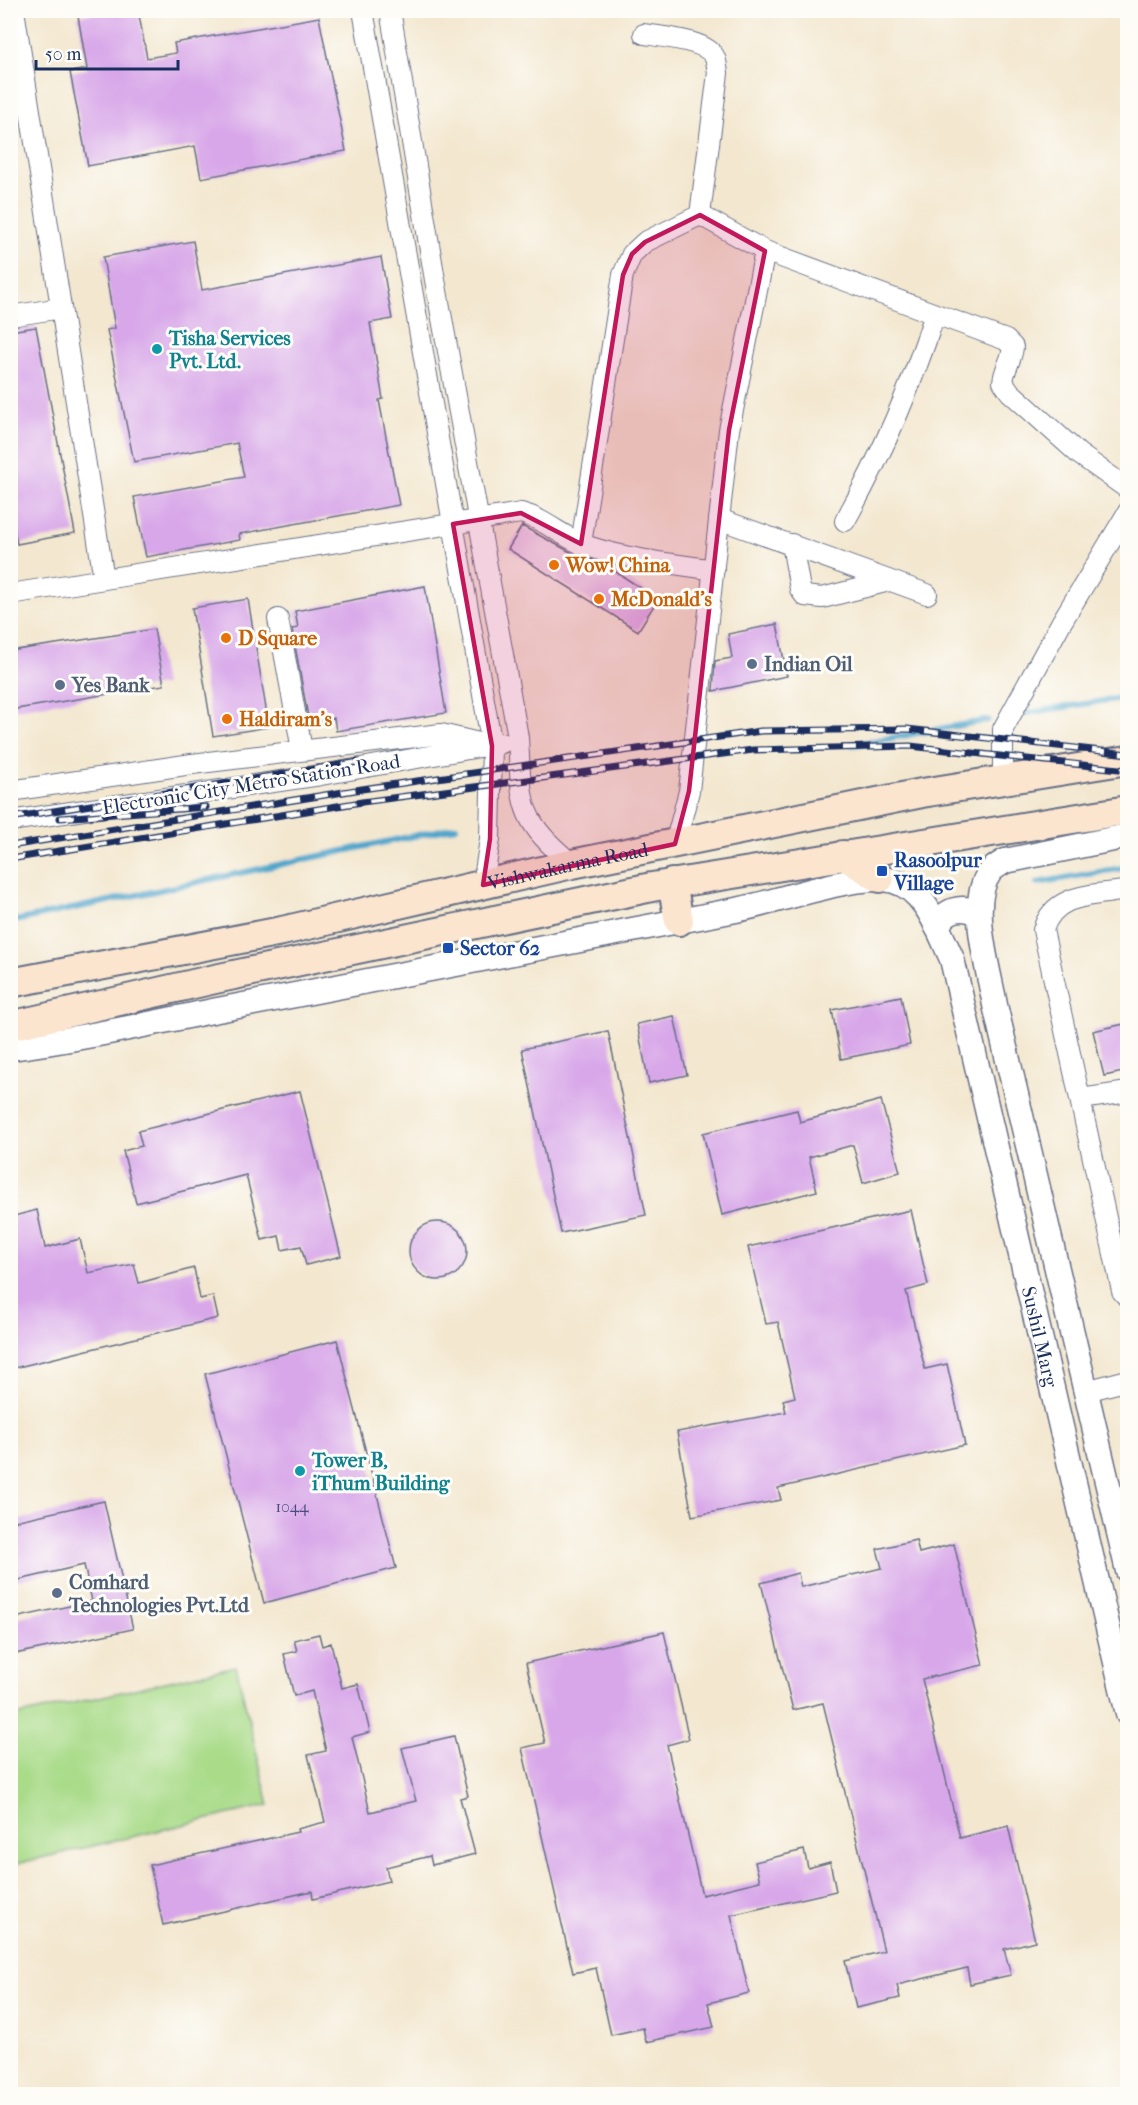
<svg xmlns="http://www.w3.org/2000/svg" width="1138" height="2105" viewBox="0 0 1138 2105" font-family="'IM FELL French Canon',serif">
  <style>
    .green { fill: #a9db89; stroke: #628574; stroke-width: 1.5 }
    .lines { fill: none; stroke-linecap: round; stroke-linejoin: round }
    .stream { stroke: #4fa5cc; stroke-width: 6 }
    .building { fill: #d8a7e9 }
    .minor-casing { stroke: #676f86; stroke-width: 22 }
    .tertiary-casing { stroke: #676f86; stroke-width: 27 }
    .secondary-casing { stroke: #676f86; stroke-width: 32 }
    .minor { stroke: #fff; stroke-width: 20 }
    .tertiary { stroke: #fff; stroke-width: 24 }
    .secondary { stroke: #fbe5cf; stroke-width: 28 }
    .rail-casing { stroke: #1b2f5e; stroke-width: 7 }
    .rail { stroke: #fdfcf7; stroke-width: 4.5; stroke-dasharray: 14; stroke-linecap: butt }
    .marked { fill: #c2185b; fill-opacity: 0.2; stroke: #c2185b; stroke-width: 4.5; stroke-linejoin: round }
    .culture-dot { fill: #0f9aa8; stroke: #fdfcf7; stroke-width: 2 }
    .food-dot { fill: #e8710a; stroke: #fdfcf7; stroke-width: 2 }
    .service-dot { fill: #5c6f8a; stroke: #fdfcf7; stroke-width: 2 }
    .transit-dot { fill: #1a4fb4; stroke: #fdfcf7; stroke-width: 2 }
    .labels { text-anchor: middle; stroke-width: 6; stroke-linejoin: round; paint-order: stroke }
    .number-label { font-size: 16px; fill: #4a4d81 }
    .culture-label { font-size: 20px; font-weight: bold; fill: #0d838f; stroke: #fdfcf7; text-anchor: start }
    .food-label { font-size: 20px; font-weight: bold; fill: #c56008; stroke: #fdfcf7; text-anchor: start }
    .service-label { font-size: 20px; font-weight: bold; fill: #4e5e75; stroke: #fdfcf7; text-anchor: start }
    .street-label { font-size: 20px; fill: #1b2f5e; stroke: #fdfcf7 }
    .transit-label { font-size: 20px; font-weight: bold; fill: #164399; stroke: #fdfcf7; text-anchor: start }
  </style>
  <rect width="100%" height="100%" fill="#fdfcf7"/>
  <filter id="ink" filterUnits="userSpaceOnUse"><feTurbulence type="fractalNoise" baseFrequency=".0167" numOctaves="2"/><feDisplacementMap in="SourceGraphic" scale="12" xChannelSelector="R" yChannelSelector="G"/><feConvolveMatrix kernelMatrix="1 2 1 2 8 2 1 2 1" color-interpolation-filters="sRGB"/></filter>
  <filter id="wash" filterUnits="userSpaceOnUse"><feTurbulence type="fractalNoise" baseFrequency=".008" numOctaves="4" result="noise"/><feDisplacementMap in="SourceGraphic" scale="24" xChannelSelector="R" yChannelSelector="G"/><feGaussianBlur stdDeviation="1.35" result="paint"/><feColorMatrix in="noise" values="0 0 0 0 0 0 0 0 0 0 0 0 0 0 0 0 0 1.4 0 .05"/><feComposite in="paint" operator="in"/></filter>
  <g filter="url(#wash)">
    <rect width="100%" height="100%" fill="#f3e7cf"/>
    <path class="green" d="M236 1666 269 1805 11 1865V1717Z"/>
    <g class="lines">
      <path class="stream" d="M1021 714 1128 697
        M853 745 988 720
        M1037 883 1128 867
        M10 922 456 827"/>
    </g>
    <g id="blocks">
      <path class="building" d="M108 10H138L147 58 176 53 174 43 319 17 346 151 201 178 195 146 88 166 70 72 87 69 78 16Z
        M193 241 202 290 381 257 392 319 370 323 383 399 379 400 399 505 239 534 240 540 146 557 134 497 244 477 237 443 134 462 107 330 115 328 103 257Z
        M36 327 75 533 17 544 10 508V331Z
        M522 526 574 554 602 563 658 599 638 631 508 549Z
        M425 586 446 713 336 731 334 718 309 722 292 629 298 628 295 611Z
        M248 599 269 727 213 736 192 608Z
        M777 624 787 676 713 691 715 661 732 658 728 634Z
        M154 629 164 685 10 710V651Z
        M901 996 910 1045 841 1059 832 1010Z
        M674 1016 687 1075 649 1083 637 1024Z
        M1124 1024 1125 1028 1128 1027V1071L1104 1076 1093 1031Z
        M608 1031 646 1215 561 1233 522 1049Z
        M300 1091 341 1256 306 1265 301 1246 282 1250 279 1236 262 1240 246 1175 136 1203 123 1151 142 1146 138 1131Z
        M881 1100 900 1172 863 1183 853 1145 809 1157 817 1191 722 1215 703 1133 797 1110 800 1122Z
        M37 1210 45 1248 80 1239 88 1273 134 1264 139 1283 194 1268 200 1299 213 1296 218 1318 10 1369V1217Z
        M911 1210 928 1285 906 1291 925 1369 947 1364 965 1445 778 1488 781 1500 692 1516 677 1432 786 1412 783 1400 795 1397 778 1322 766 1324 748 1247Z
        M409 1251a29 29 0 1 1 58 0a29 29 0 1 1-58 0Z
        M337 1340 396 1568 264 1603 205 1374Z
        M104 1501 133 1629 10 1655V1619L92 1601 84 1565 10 1582V1522Z
        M916 1540 919 1553 954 1544 983 1665 922 1679 960 1838 1008 1826 1035 1941 1004 1949 1011 1975 970 1984 967 1968 897 1985 900 1998 856 2008 845 1961 884 1951 823 1703 793 1710 761 1583 798 1573 801 1587 882 1568 877 1549Z
        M664 1632 689 1739 667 1745 702 1895 760 1881 755 1862 804 1850 808 1868 830 1862 836 1891 731 1915 749 1993 708 2003 714 2027 646 2042 643 2028 611 2035 596 1968 573 1973 522 1748 545 1743 526 1663Z
        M319 1634 322 1646 331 1643 342 1688 358 1684 370 1732 352 1737 370 1812 416 1801 402 1748 454 1736 468 1796 460 1798 475 1854 432 1865 430 1856 386 1867 389 1881 313 1899 312 1891 163 1925 150 1865 298 1832 297 1829 325 1822 308 1755 326 1751 312 1691 294 1696 284 1654 297 1651 294 1640Z"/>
    </g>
  </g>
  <g filter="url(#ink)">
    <use href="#blocks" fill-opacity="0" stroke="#676f86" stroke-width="1.5"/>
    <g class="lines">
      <defs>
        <path id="minor" d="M14 10 104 579
          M363 10 492 746 490 839 483 885
          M390 10 435 280 518 737C522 805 517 818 572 864
          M644 34C662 37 708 40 715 58 717 63 717 68 718 73L700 215 765 251 729 430 689 791 675 844
          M765 251 1006 340 1013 347C1012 360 1004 369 1003 382L1010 392 1079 454 1128 489
          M10 316 61 308
          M719 519 927 594
          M845 521C883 453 911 388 935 314
          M581 544 623 275 632 254 645 242 700 215
          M792 544 800 589 805 596 822 598 889 581
          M10 594 521 513C544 519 560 535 582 544 621 559 672 563 714 570
          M278 619 302 750
          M1003 780V729L1061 623 1128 512
          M10 791 192 764 441 734 483 744
          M10 821 321 775 502 743
          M1128 890C1094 896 1054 892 1043 930L1122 1291 1128 1298
          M1081 1099 1128 1092
          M1086 1391 1128 1380"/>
        <g id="tertiary">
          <path d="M1128 836 1005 861C1000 864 993 868 990 872 967 902 989 970 995 1005L1128 1571"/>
          <path d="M937 927C945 909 961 905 978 913"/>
          <path id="s1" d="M10 1048C83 1039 156 1022 228 1008 398 976 567 942 736 910 775 903 859 871 894 881 926 890 939 932 952 959L1128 1714"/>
        </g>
        <g id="secondary">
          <path d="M843 855 880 878"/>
          <path d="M672 883 679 921"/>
          <path id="s2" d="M10 983 282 931 572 864 922 793 1128 760"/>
          <path d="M10 1026 215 979 652 887 1128 810"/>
        </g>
      </defs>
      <use href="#minor" class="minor-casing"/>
      <use href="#tertiary" class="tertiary-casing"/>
      <use href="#secondary" class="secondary-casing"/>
      <use href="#minor" class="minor"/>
      <use href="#tertiary" class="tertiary"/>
      <use href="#secondary" class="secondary"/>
      <defs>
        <path id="rail" d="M10 818 358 762
          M60 818 206 807
          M10 846 362 789 761 731 907 729 1128 754
          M10 859 362 802 753 750 910 746 1128 770"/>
      </defs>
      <use href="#rail" class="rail-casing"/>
      <use href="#rail" class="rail"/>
    </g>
  </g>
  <path class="marked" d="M700 215 765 251 729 430 689 791 675 844 483 885 490 839 492 746 453 524 521 513 581 544 623 275 632 254 645 242Z"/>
  <g class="culture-dot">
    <circle cx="157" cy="349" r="6"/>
    <circle cx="300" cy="1471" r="6"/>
  </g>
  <g class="food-dot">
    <circle cx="554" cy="565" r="6"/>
    <circle cx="599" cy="599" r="6"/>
    <circle cx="226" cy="638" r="6"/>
    <circle cx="227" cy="719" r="6"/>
  </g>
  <g class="service-dot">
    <circle cx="752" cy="664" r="6"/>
    <circle cx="60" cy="685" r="6"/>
    <circle cx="57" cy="1593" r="6"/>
  </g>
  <g class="transit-dot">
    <rect x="876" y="865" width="12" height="12" rx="3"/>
    <rect x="442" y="942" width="12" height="12" rx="3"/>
  </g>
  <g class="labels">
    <g class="number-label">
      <text x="292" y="1512">1044</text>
    </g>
    <g class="culture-label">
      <text x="169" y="345">Tisha Services<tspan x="169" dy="23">Pvt. Ltd.</tspan></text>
      <text x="312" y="1467">Tower B,<tspan x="312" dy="23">iThum Building</tspan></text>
    </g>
    <g class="food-label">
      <text x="566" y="572">Wow! China</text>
      <text x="611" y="606">McDonald's</text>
      <text x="238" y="645">D Square</text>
      <text x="239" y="726">Haldiram's</text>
    </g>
    <g class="service-label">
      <text x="764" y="671">Indian Oil</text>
      <text x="72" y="692">Yes Bank</text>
      <text x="69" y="1589">Comhard<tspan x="69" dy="23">Technologies Pvt.Ltd</tspan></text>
    </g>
    <g class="street-label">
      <text transform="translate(251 784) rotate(-9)" y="7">Electronic City Metro Station Road</text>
      <text dy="7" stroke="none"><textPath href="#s2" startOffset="570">Vishwakarma Road</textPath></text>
      <text dy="7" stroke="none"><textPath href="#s1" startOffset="1389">Sushil Marg</textPath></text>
    </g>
    <g class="transit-label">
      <text x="894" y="867">Rasoolpur<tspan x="894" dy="23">Village</tspan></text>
      <text x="460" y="955">Sector 62</text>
    </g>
  </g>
  <rect width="1138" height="2105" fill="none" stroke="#fdfcf7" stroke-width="36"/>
  <path d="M36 60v9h142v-9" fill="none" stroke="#1b2f5e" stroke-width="3"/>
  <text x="45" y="60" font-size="18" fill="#1b2f5e" stroke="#fdfcf7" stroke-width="4.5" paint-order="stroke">50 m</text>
</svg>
